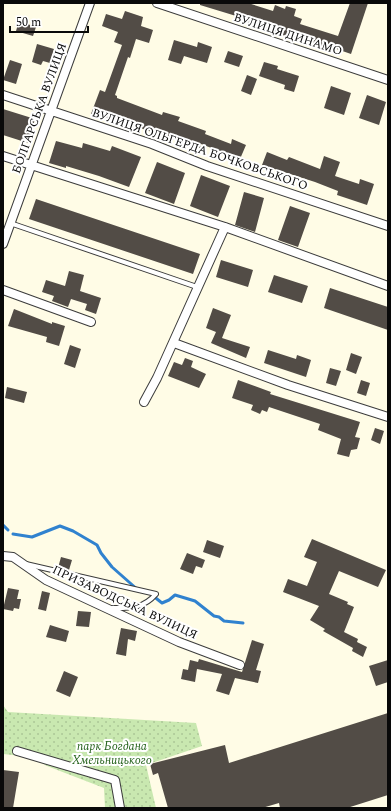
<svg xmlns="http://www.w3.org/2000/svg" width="391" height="811" viewBox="0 0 391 811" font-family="Spectral,serif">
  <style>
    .park { fill: url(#park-dots) }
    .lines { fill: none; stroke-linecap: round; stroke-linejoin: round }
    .stream { stroke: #3082cf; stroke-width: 3 }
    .building { fill: #524c46 }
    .lane-casing { stroke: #3c3c3c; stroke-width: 6 }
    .street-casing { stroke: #3c3c3c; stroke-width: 10 }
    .lane { stroke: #fff; stroke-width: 4 }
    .street { stroke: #fff; stroke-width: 8 }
    .labels { text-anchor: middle; stroke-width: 4; stroke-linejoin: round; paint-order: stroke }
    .street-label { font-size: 12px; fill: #090909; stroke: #fff }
    .park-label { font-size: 12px; font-style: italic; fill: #23611a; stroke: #fff }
  </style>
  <defs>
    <pattern id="park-dots" width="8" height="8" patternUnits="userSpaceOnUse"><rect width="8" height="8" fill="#c9e8b0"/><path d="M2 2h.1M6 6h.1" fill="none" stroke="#abc696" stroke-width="1.8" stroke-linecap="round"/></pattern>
  </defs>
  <rect width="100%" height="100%" fill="#fffce6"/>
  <path class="park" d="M3 705 8 712 196 723 202 746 146 765 156 808H105L104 788 47 766 31 757 3 754Z"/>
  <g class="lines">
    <path class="stream" d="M3 525 8 530
      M13 534 32 537 60 526 73 531 97 545 101 553 112 567 138 590
      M152 595 162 603 169 600 175 595 195 601 214 616 219 617 224 621 243 623"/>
  </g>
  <path class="building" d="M200 3H248L273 11 275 5 285 9 286 6 296 9 294 16 302 19 300 24 338 36 350 3H368L351 54 328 46 327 48 312 42 311 45 299 41 245 22 246 19 200 5Z
    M125 11 143 17 141 26 153 30 149 43 136 39 130 58 128 57 115 95 117 96V98L162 115 163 112 180 117 178 121 206 131 205 134 231 144 232 139 246 145 240 159 201 144 200 148 131 125 132 122 111 114 109 120 91 114 100 90 105 92 122 45 114 42 118 32 102 26 106 14 122 19Z
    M19 21 36 27 33 36 16 31Z
    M174 40 197 47 198 42 212 47 207 63 184 56 181 64 168 60Z
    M37 44 54 49 50 63 43 61 41 65 32 62Z
    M228 51 243 56 239 67 224 62Z
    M10 60 22 64 16 84 3 80Z
    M264 62 278 66 277 69 299 76 294 92 284 89 285 85 259 76Z
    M247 75 257 79 251 95 241 91Z
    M331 86 351 93 344 115 324 108Z
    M367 95 386 102 379 125 359 118Z
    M3 109 35 119 28 143 3 135Z
    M56 141 82 148 83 143 110 151 112 146 141 157 129 187 99 176 66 166V168L49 163Z
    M267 152 287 160 289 157 320 169 324 156 340 162 335 176 359 184 360 179 374 184 367 205 337 195 338 191 315 182 262 165Z
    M157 162 185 173 174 204 145 193Z
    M201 175 230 186 218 217 190 206Z
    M244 192 264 198 255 232 235 225Z
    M36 199 200 254 193 274 29 219Z
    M290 206 310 213 298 247 278 240Z
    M221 260 253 270 248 287 216 277Z
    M69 271 84 275 80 291 101 298 96 314 85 310 87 304 71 299 68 307 52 301 54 296 42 292 46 280 65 286Z
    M274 275 308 286 302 303 268 292Z
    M330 288 388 307V330L324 308Z
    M213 308 231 315 222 338 250 347 246 358 211 343 216 332 206 328Z
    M14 309 52 324V322L65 326 59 346 46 342 47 337 8 326Z
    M70 345 81 349 75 368 64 364Z
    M268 350 296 359 297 355 311 360 306 377 264 363Z
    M351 353 362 357 356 374 346 370Z
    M185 358 193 361 191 367 206 374 199 388 168 376 174 362 182 365Z
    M330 368 341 371 336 386 326 383Z
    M238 380 271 392 270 394 360 422 355 437 360 438 357 449 351 450 349 457 337 454 341 439 318 430 320 424 269 407 267 412 262 410 260 414 251 410 253 405 232 398Z
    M361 380 370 383 366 396 357 393Z
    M7 387 27 392 24 403 5 398Z
    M375 428 384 431 380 444 371 440Z
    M312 539 386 570 378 587 339 571 329 594 348 602 347 604 354 607 344 632 358 639 357 642 367 647 363 657 352 651 353 648 323 631 325 629 310 620 319 606 283 592 288 579 307 586 317 562 304 557Z
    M207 540 224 546 220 558 203 552Z
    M187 553 205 560 202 568 196 566 193 574 180 569Z
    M61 557 72 560 69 570 58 568Z
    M8 588 19 590 17 599H21L19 609 14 608 13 611 3 609Z
    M42 591 50 593 46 611 38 609Z
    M78 611 91 612 89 627 76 626Z
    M50 625 69 631 66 642 46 637Z
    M121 628 137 631 135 641 128 639 126 656 116 654Z
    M252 640 264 644 256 670 261 671 258 683 235 678 229 695 216 691 222 674 197 669 195 682 181 679 183 669 188 670 190 660 198 662 199 659 242 672Z
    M388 660V682L376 686 369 666Z
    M64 671 78 677 70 697 56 691Z
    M388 713V795L347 808H280L279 803 262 808H168L158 773 153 775 150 764 225 745 229 763Z
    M3 770 19 772 13 808H3Z"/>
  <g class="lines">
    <defs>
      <path id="lane" d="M10 223 197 287
        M26 564 156 594C143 609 130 608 112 608"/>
      <path id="street" d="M157 3 388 80
        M3 95 152 144 207 166 388 226
        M3 156 225 227 388 286
        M3 244 90 3
        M3 290 91 322
        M174 343 288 385 388 417
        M144 402 157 378 225 227
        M3 556 13 557 46 580 179 642 240 665
        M17 751 115 780 120 808"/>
    </defs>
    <use href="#lane" class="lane-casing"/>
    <use href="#street" class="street-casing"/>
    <use href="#lane" class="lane"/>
    <use href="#street" class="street"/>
  </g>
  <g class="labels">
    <g class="street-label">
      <text transform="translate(288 34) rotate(18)" y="4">ВУЛИЦЯ ДИНАМО</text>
      <text transform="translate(39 108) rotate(-70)" y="4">БОЛГАРСЬКА ВУЛИЦЯ</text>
      <text transform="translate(200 149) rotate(19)" y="4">ВУЛИЦЯ ОЛЬГЕРДА БОЧКОВСЬКОГО</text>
      <text transform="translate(125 602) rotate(25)" y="4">ПРИЗАВОДСЬКА ВУЛИЦЯ</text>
    </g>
    <g class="park-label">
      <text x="112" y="750">парк Богдана<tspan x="112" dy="14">Хмельницького</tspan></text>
    </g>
  </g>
  <rect width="391" height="811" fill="none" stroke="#090909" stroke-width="8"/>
  <path d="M10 26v6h78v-6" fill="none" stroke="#090909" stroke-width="2"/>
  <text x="16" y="26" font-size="12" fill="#090909" stroke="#ffffff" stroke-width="3" paint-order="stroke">50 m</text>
</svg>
